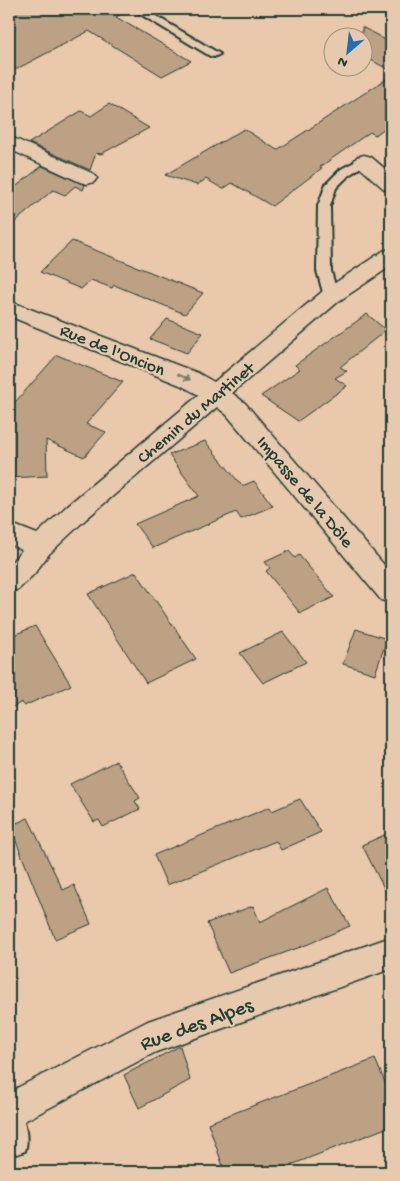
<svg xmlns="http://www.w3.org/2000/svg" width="400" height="1181" viewBox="0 0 400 1181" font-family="'Gochi Hand',sans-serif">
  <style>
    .building { fill: #bda185; stroke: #1f3d34 }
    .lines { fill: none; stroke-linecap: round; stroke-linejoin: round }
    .service-casing { stroke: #1f3d34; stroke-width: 4 }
    .minor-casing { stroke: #1f3d34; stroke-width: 3 }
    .service { fill: #e7caae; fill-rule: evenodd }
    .minor { fill: #e7caae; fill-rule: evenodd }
    .oneway { fill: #797c6b }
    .labels { text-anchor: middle; stroke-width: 4.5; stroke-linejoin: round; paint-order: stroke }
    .street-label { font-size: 18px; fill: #1f3d34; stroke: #e7caae }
    .near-street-label { font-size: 21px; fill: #1f3d34; stroke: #e7caae }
  </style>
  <rect width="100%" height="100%" fill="#e9c8ab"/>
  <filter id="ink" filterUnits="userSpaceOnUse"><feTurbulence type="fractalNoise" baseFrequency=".02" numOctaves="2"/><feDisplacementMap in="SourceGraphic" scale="10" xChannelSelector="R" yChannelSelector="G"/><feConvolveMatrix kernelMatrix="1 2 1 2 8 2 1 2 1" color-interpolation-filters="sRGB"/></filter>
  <g filter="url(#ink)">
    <path class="building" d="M9 9H130L116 17 191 61 162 76 89 31 9 73Z
      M362 27 391 43V71L362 55Z
      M391 76V124L375 135 370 132 320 167 322 168 272 206 232 183 223 189 206 179 197 185 165 175 244 129 277 150Z
      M109 104 149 128 101 154 96 153 90 170 29 143 81 111 91 116Z
      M42 166 85 185 83 190 75 186 65 195 53 190 9 227V192Z
      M72 241 203 293 185 314 114 285 112 288 91 280 81 289 40 272Z
      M367 314 386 330 340 367 347 371 335 378 347 386 298 421 261 396 300 369 295 365Z
      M167 319 203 333 187 353 150 339Z
      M57 355 123 382 86 424 106 432 84 457 46 440 47 476 9 478V409Z
      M205 441 242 486 254 481 273 506 241 519 236 512 153 548 135 524 199 496 169 455Z
      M289 551 295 558 299 555 334 597 300 613 266 571 270 568 265 562Z
      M136 572 196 659 146 683 88 594Z
      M35 626 71 685 24 706 22 702 9 709V637Z
      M356 629 387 639 375 674 343 664Z
      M283 632 306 662 263 683 240 653Z
      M116 761 140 798 135 801 140 809 103 827 99 820 94 822 70 784Z
      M300 799 321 832 281 850 276 841 167 885 154 855 270 807 272 811Z
      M28 818 63 890 74 885 91 924 55 939 10 826Z
      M391 832V902L362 845Z
      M328 888 350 926 306 945 229 973 207 923 253 906 260 922Z
      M180 1046 190 1080 139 1108 124 1075Z
      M375 1059 391 1096V1126L273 1172H225L208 1123Z"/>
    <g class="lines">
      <defs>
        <path id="service" d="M132 9H144L220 54 214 57 210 56Z
          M364 157 370 161 349 175 336 188 330 206 331 271 338 296 336 299H326L324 296 317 271 318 206 326 184 341 169Z
          M10 1099 18 1102C23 1116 30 1137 25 1151L17 1154 9 1149Z"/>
        <path id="minor" d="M9 136 94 174 97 178 94 182 87 184 80 182 9 149Z
          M364 155 371 157 391 174V191L384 189 357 165 354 161 357 157Z
          M391 249V266L339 301 232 393 245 403 391 573V603L381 600 227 415 217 407 86 519 49 554 34 574 19 589 9 592V565L22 550 9 544V523L37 534 68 505 199 395 180 385 9 316V301L198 373 214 382 323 291 383 251Z
          M391 937V969L156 1052 9 1129V1092L148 1021Z"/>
      </defs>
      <use href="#service" class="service-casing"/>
      <use href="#minor" class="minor-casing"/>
      <use href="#service" class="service"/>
      <use href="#minor" class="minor"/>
    </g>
    <defs><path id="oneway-solid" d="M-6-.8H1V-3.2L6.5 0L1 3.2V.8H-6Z" transform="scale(1.25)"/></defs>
    <use class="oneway" href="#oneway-solid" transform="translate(184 377) rotate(23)"/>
  </g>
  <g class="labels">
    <g class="street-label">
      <text transform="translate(113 349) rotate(22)" y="6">Rue de l'Oncion</text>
      <text transform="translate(195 412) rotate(-40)" y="6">Chemin du Martinet</text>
      <text transform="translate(306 491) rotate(50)" y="6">Impasse de la Dôle</text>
    </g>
    <g class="near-street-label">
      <text transform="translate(196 1023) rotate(-20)" y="7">Rue des Alpes</text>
    </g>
  </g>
  <rect width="400" height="1181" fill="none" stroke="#e7caae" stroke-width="30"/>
  <rect x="15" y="15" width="370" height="1151" fill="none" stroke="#1f3d34" stroke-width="2" filter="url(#ink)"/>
  <g transform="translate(348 52) rotate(208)"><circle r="24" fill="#e7caae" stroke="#97927d"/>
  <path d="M0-4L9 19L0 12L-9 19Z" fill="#1f6fb2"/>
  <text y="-8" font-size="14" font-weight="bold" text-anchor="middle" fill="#1f3d34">N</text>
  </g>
</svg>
